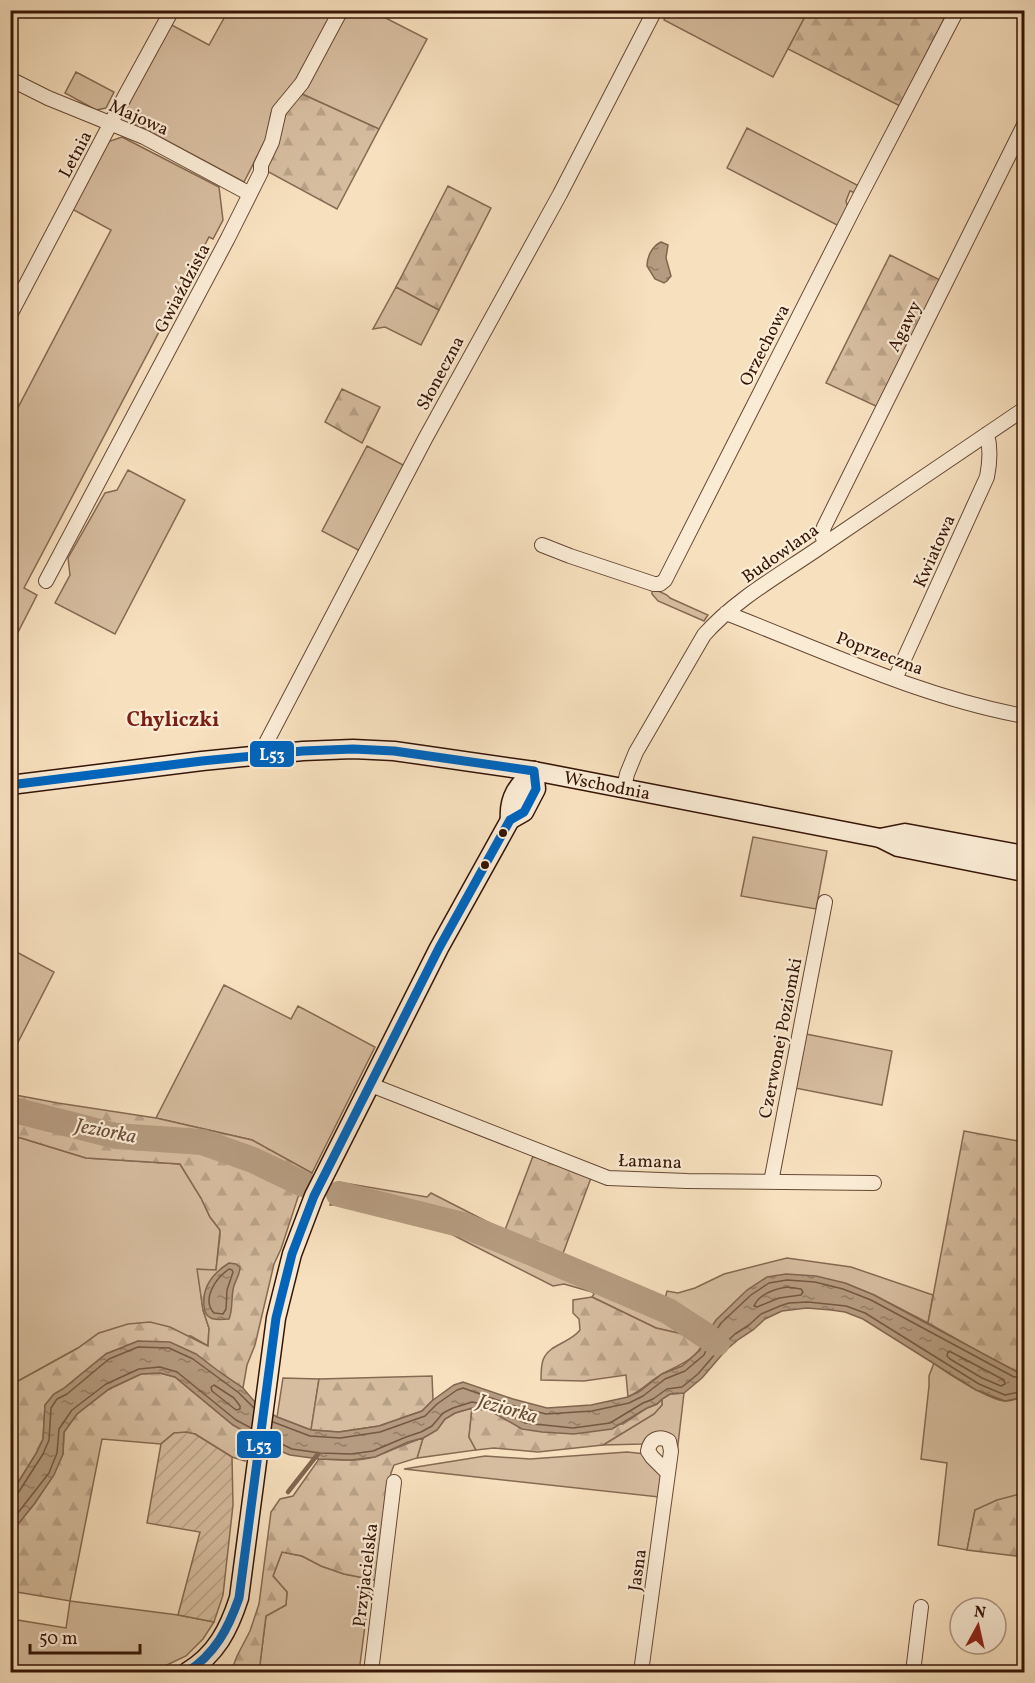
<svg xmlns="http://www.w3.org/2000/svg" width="1035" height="1683" viewBox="0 0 1035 1683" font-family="Vollkorn,serif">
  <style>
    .green { fill: #d6bd9f; stroke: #866952; stroke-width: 1.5 }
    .forest { fill: url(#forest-firs); stroke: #866952; stroke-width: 1.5 }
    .garden { fill: url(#garden-furrows); stroke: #866952; stroke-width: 1.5 }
    .water { fill: url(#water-ripples); stroke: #82654f; stroke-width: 1.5 }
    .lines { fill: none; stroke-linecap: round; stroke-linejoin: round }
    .shore { stroke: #765842; stroke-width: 1.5 }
    .stream { stroke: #82654f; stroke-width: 4.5 }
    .river { stroke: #b59b7f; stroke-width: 26 }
    .street-casing { stroke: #664834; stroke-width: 16 }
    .secondary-casing { stroke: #361506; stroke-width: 21 }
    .street { stroke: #faebd5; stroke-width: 14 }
    .secondary { stroke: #faebd5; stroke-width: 18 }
    .bus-1-casing { stroke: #faebd5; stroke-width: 14 }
    .bus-1 { stroke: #0065bd; stroke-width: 9 }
    .bus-dot { fill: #361506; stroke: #faebd5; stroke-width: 2 }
    .labels { text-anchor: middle; stroke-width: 4.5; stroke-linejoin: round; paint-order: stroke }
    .street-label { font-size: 18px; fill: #361506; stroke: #faebd5 }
    .water-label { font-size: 20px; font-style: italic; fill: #694b36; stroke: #faebd5 }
    .quarter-label { font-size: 21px; font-weight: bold; fill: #7a1f14; stroke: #faebd5 }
    .line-badge { stroke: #faebd5; stroke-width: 2 }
    .badge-label { font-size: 16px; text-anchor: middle; font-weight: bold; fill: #fff }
  </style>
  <defs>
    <pattern id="forest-firs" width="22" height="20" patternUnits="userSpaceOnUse" patternTransform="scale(1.5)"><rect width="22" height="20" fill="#d6bd9f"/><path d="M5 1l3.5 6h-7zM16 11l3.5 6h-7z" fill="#b8a287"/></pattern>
    <pattern id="garden-furrows" width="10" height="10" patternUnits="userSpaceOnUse" patternTransform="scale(1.5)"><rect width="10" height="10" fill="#d6bd9f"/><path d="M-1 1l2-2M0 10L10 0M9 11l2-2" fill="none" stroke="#b8a287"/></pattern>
    <pattern id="water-ripples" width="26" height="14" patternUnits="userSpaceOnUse" patternTransform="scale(1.5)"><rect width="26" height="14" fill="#b59b7f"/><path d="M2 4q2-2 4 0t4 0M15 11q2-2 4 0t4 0" fill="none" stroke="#947d66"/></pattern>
  </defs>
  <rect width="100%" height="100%" fill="#f7e0be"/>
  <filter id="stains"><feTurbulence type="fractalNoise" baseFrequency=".00333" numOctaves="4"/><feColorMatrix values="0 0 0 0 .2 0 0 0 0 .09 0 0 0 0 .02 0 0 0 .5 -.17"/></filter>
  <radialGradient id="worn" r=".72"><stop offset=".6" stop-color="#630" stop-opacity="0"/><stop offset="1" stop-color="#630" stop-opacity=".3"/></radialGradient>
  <path class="green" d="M228 11H335L290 92 278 104 271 113 267 137 244 182 130 121 126 107 170 24 209 45Z
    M346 11H372L427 39 379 129 302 94Z
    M669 11H808L773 77 664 20Z
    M76 72 114 92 106 108 96 110 65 93Z
    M747 128 859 186 856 193 850 191 846 201 848 208 839 226 727 168Z
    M122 137 219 187 223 220 213 239 209 237 24 588 37 595 11 646V421L111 230 72 209 107 142Z
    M396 287 439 310 421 345 385 327 373 329Z
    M367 446 407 467 362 552 322 531Z
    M128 470 185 500 115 634 55 603 70 575 68 558 105 493 117 490Z
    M652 588 667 595 670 598 708 615 704 621 658 601 652 594Z
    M753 837 827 851 816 909 741 896Z
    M11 949 54 972 11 1056Z
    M224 985 291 1019 298 1006 375 1047 312 1173 252 1140 156 1118Z
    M806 1034 892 1051 882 1105 795 1088Z
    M10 1105 128 1126 193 1135 250 1151 309 1181 305 1192H300L301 1188 269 1174 186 1149 111 1144 11 1119Z
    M10 1136 21 1138 86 1158 180 1164 201 1198 210 1217 220 1230 216 1270H198L203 1310 209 1328 208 1346 191 1336 99 1333 78 1348 11 1385Z
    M338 1182 427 1197 431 1193 523 1240 628 1286 665 1299 667 1291 678 1293 695 1288 724 1274 787 1258 851 1267 933 1295 928 1323 874 1295 845 1283 708 1332 704 1341 678 1333 656 1328 592 1297 594 1294 592 1292 564 1284 553 1286 451 1234 378 1214 338 1205H330Z
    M934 1363C946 1373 991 1401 1006 1401 1012 1401 1018 1398 1024 1397V1493L975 1510 967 1550 938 1545 947 1463 921 1459 929 1386V1376Z
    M283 1378 319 1379 311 1430 277 1417Z
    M684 1393 677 1453 667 1435 644 1444 603 1445 654 1414 662 1405V1399L670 1394Z
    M472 1408 469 1437 476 1450 417 1458 423 1438 437 1430 445 1419 455 1413Z
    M627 1452 646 1454 664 1474 659 1497 404 1469 485 1456 530 1459Z
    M282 1552 302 1556 321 1566 344 1574 371 1579 359 1672H259L266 1616 286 1605 287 1592 273 1576Z
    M70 1601 178 1615 214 1622 203 1639 186 1656 152 1672H11V1619L66 1628Z"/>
  <path class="forest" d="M808 11H948L900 106 788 49Z
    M302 94 379 129 337 209 263 169 286 109Z
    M448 186 491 208 439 310 396 287Z
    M890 255 942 281 878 407 826 383Z
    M342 389 380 407 362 443 325 422Z
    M10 1094 58 1103 156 1118 252 1140 312 1173 309 1181 250 1151 193 1135 128 1126 11 1105Z
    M11 1119 111 1144 186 1149 269 1174 301 1188 281 1249 274 1264 255 1345 247 1365 243 1388 221 1373 138 1341 106 1354 63 1389 54 1394 45 1405 43 1439 37 1452 11 1494V1385L78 1348 99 1333 128 1324 150 1322 170 1327 208 1346 209 1328 203 1310 197 1269 216 1270 220 1236V1230L210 1217 201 1198 180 1164 86 1158 21 1138 11 1136Z
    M964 1131 1024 1142V1370L1018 1372 981 1353 928 1323Z
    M533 1156 591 1178 562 1256 523 1240 505 1230Z
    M592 1297 656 1328 678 1333 704 1341C696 1360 681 1364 664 1373 651 1380 642 1390 628 1397L626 1375 584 1381 541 1380C541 1374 541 1366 543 1360 549 1344 569 1344 580 1330L579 1319 573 1313V1300Z
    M160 1373 175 1377 233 1425 250 1434 245 1461 232 1457 195 1434 174 1433 161 1444 102 1439 70 1601 11 1591 10 1533 35 1503 63 1454 64 1432 77 1414 109 1389 141 1374Z
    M432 1376 433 1400 422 1411 379 1426 339 1432 311 1430 319 1379Z
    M662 1399V1405L654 1414 603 1445 538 1452 494 1448 476 1450 469 1437 472 1408 491 1411 505 1419 623 1424 647 1408 657 1404Z
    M423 1438 417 1458 394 1465 391 1473 379 1581 344 1574 321 1566 302 1556 282 1552 273 1576 287 1592 286 1605 266 1616 259 1672H231L237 1656 250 1631 259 1604 271 1512 280 1499 293 1496 319 1459C338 1460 360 1462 377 1456 393 1450 407 1443 423 1438Z
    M1024 1493V1557L967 1550 975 1510 997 1500Z"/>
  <path class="garden" d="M186 1432 195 1434 232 1457 233 1505 223 1595 214 1622 178 1615 200 1532 147 1523 161 1444 174 1433Z"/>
  <path class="water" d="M661 242 668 245 666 258 671 276 667 281 664 283 655 279 647 266C647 257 652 246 661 242Z
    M229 1263 236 1264 240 1267C240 1276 234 1282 233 1290 231 1301 233 1309 229 1319 216 1320 205 1321 204 1306 202 1286 213 1273 229 1263Z
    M786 1274 816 1276 845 1283 874 1295 1017 1372 1024 1370V1397L1005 1401 976 1390 863 1319 845 1312 831 1310 807 1308 782 1311 765 1319 753 1330 739 1339 726 1350 702 1378 684 1393 670 1394 662 1399 657 1404 647 1408 612 1429 574 1434 542 1432 522 1429 491 1411 472 1408 455 1413 445 1419 437 1430 423 1438 408 1442 375 1457 351 1460 319 1459 290 1455 275 1449 233 1425 175 1377 160 1373 141 1374 109 1389 77 1414 64 1432 63 1454 54 1475 35 1503 11 1533V1494L37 1452 43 1439 45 1405 54 1394 63 1389 106 1354 138 1341 170 1342 196 1354 221 1373 243 1388 254 1401 277 1417 311 1430 339 1432 379 1426 422 1411 433 1400 454 1385 463 1382 513 1399 547 1408 591 1405 628 1397 640 1391 662 1374 682 1366 700 1350 708 1332 716 1320 747 1290 767 1277Z"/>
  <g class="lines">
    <path class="shore" d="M229 1269 232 1270 233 1272 227 1290 226 1309 223 1314 214 1313C201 1299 216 1278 229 1269Z
      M787 1287 801 1289 803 1292 801 1295 779 1298 757 1307 754 1306C759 1294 775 1289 787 1287Z
      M948 1352H951L1004 1380 1005 1384 1001 1386 982 1378 950 1359 947 1356Z
      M214 1385 234 1398 240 1406V1409L236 1410 212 1391 211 1387Z
      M273 1422 310 1436 340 1438 380 1432 425 1416 437 1404 457 1390 463 1388 511 1405 546 1414 592 1411 629 1403 643 1396 665 1379 685 1371 704 1355 713 1335 721 1323 751 1295 769 1283 787 1280 815 1282 843 1289 871 1300 1014 1377 1024 1376
      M271 1439 292 1449 320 1453 351 1454 373 1451 406 1437 421 1432 432 1426 443 1413 453 1408 472 1402 493 1406 525 1423 573 1428 610 1423 643 1403 653 1399 667 1389 682 1387 698 1374 722 1346 735 1334 749 1325 761 1314 780 1306 789 1303 808 1302 846 1306 865 1313 979 1384 1005 1395 1024 1391
      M10 1496H15L18 1493 43 1454 49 1440 51 1408 57 1399 67 1394 109 1359 138 1347 169 1348 193 1359 239 1393 254 1408
      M10 1523 49 1473 57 1453 59 1429 72 1410 106 1384 139 1369 160 1367 177 1372 236 1420 251 1428"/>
    <path class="stream" d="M288 1492 318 1454"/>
    <path class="river" d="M10 1109 116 1136 202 1142 253 1160 303 1184
      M339 1194 463 1225 532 1253 668 1311 717 1343"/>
    <defs>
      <path id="street" d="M10 79 48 98 144 137 250 194
        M10 315 125 96 172 10
        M825 544 822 535 824 527 1024 125
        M542 545 570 556 654 584H660L665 580 856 204 957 10
        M46 581 228 238 261 172V165L272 142 279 111 302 83 341 10
        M726 613C824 651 921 697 1024 716
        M895 679 987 477C990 462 991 449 987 434
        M264 755 266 743 425 439 560 194 655 10
        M624 788 627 774 636 752 704 635C734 601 776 577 813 552 883 504 954 457 1024 409
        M371 1085 608 1178 687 1181 874 1183
        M771 1182 825 902
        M371 1672 394 1482
        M641 1672 671 1451 669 1441C659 1435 650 1439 648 1451L652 1457 668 1473
        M913 1672 921 1607"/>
      <g id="secondary">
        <path id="s1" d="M10 785 202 761 303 751 353 749 394 751 534 771 880 838 898 847 1024 872"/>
        <path d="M510 820C508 797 518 785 534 771"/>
        <path d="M880 838 905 833 1024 855"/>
        <path d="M187 1672C216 1655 229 1629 239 1598L276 1318 292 1254 314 1196 439 948 510 820 524 812 536 789 534 771"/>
      </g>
    </defs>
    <use href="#street" class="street-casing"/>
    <use href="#secondary" class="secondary-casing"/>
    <use href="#street" class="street"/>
    <use href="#secondary" class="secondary"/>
    <defs>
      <path id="bus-1" d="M10 785 202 761 303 751 353 749 394 751 534 771
        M187 1672C215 1654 228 1629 239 1598L276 1318 292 1254 314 1196 439 948 510 820 524 812 536 789 534 771"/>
    </defs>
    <use href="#bus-1" class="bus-1-casing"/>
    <use href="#bus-1" class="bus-1"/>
  </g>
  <g class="bus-dot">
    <circle cx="503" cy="833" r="5"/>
    <circle cx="485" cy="865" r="5"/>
  </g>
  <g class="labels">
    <g class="street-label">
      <text transform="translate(139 117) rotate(24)" y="6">Majowa</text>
      <text transform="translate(75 154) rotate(-62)" y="6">Letnia</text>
      <text transform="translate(182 288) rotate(-62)" y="6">Gwiaździsta</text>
      <text transform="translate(904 326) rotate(-64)" y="6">Agawy</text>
      <text transform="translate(764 345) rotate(-63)" y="6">Orzechowa</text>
      <text transform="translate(440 373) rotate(-62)" y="6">Słoneczna</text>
      <text transform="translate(934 551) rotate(-66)" y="6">Kwiatowa</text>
      <text transform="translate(780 553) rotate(-35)" y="6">Budowlana</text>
      <text transform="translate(880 653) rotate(21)" y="6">Poprzeczna</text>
      <text dy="6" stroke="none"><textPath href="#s1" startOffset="602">Wschodnia</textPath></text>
      <text transform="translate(780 1038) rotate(-79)" y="6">Czerwonej Poziomki</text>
      <text transform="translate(650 1161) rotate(2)" y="6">Łamana</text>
      <text transform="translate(637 1570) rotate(-82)" y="6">Jasna</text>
      <text transform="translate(365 1575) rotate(-83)" y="6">Przyjacielska</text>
    </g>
    <g class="water-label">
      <text transform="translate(106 1130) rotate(11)" y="7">Jeziorka</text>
      <text transform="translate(508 1408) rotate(16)" y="7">Jeziorka</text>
    </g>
    <g class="quarter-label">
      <text x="173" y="726">Chyliczki</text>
    </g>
  </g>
  <g class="line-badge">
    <rect x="249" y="740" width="46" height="28" rx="6" fill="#0065bd"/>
    <rect x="236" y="1430" width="46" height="29" rx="6" fill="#0065bd"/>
  </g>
  <g class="badge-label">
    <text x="272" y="760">L53</text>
    <text x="259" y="1451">L53</text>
  </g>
  <rect width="1035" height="1683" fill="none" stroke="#f7e0be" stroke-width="36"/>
  <rect x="12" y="12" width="1011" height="1659" fill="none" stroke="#361506" stroke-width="3"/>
  <rect x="18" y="18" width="999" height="1647" fill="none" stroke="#361506" stroke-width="1.5"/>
  <g transform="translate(978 1626) rotate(8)"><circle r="28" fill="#faebd5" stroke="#ac9582" stroke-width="1.5"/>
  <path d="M0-4.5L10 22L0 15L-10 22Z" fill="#8f2418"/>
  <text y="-9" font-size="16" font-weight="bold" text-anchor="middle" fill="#361506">N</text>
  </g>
  <path d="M30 1644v9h110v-9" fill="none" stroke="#361506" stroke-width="3"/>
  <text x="39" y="1644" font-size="18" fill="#361506" stroke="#faebd5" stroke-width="4.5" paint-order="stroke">50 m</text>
  <rect width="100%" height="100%" filter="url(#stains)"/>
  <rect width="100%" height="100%" fill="url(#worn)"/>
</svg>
